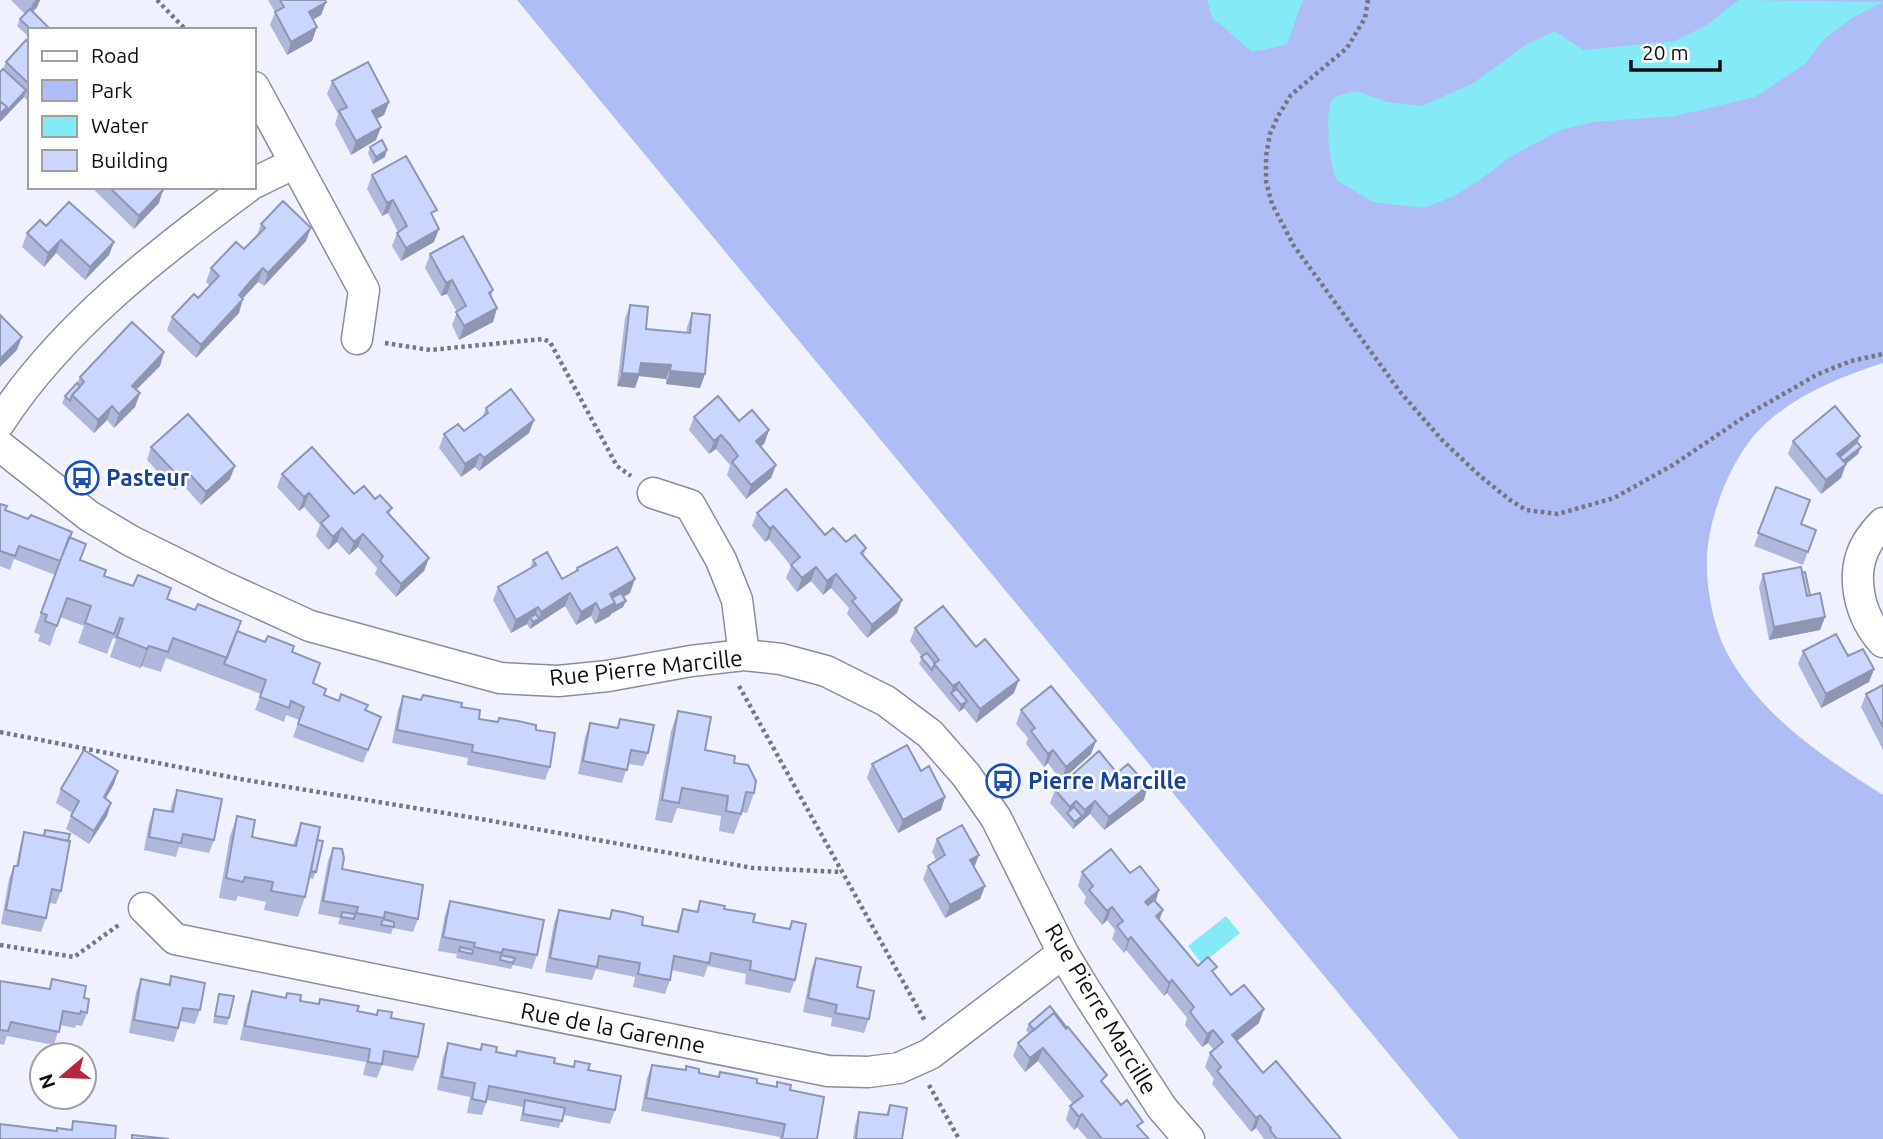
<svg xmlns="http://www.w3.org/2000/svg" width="1883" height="1139" viewBox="0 0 1883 1139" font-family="Ubuntu,sans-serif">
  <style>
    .green { fill: #afbdf6 }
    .water { fill: #84eaf6 }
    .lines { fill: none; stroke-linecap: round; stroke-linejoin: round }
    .minor-casing { stroke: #8b8e99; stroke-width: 33 }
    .path { stroke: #75777e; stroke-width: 4.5; stroke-dasharray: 3.5 3.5; stroke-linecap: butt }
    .minor { stroke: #fff; stroke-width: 30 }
    .wall { fill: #afb8db }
    .shaded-wall { fill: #8e96b2 }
    .building { fill: #cbd6ff; stroke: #8e96b2; stroke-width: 2 }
    .labels { text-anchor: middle; stroke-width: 5; stroke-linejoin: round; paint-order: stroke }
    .transit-label { font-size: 23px; font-weight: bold; fill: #164399; stroke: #fff; text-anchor: start }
    .street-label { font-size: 23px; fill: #0e0f12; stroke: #fff }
  </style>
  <rect width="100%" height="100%" fill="#eff2fe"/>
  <path class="green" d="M517 0H1883V363C1840 377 1795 395 1762 427 1731 457 1705 523 1707 567 1707 592 1714 626 1725 649 1758 714 1823 757 1883 795V1139H1459Z"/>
  <path class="water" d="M1207 0H1303L1287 44C1277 46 1264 51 1253 51 1246 50 1226 26 1213 20Z
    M1739 0 1883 2 1852 18 1823 40 1805 64 1755 97 1675 116 1593 122 1560 130 1510 157 1480 180 1454 196 1424 208 1373 202 1338 181 1334 175 1329 148 1328 118 1330 103 1336 96 1357 91 1387 102 1421 106 1472 84 1527 44 1555 31 1583 50 1675 41 1705 26Z
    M1226 916 1240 933 1202 964 1188 946Z"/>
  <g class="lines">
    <defs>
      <path id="minor" d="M254 87 364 290 357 339
        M254 183 295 163
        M0 422C61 328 158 253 248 187
        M0 446 89 516 131 541 222 586 310 626 500 678 558 681 608 676 691 661 744 655 781 659 826 671 886 701 930 734 966 775 996 818 1063 953 1086 991 1162 1108 1189 1139
        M653 493 690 505 721 560 737 600 744 655
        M1883 523C1878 528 1873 534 1869 540 1848 572 1859 616 1883 642
        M144 908 175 939 828 1071 868 1072 899 1068 930 1054 1063 953"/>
    </defs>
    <use href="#minor" class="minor-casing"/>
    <path class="path" d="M157 0 186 30
      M1368 0 1365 18 1347 48 1291 95 1278 116 1270 134 1266 156V181L1272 204 1294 246 1401 393 1442 440 1480 476 1510 500 1526 510 1558 514 1614 498 1673 465 1747 415 1818 374 1851 361 1883 354
      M385 343 430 350 543 339 550 342 617 466 631 476
      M739 686 925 1021
      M0 732 240 779 481 819 753 868 842 872
      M0 945 74 957 120 924
      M929 1085 959 1139"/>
    <use href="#minor" class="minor"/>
  </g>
  <path class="wall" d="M11 0H40L37 7 33 12 51 30H30V38L17 26 20 19 25 14Z
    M268 0H325L326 2 321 15 313 20 317 27 312 41 287 55 270 25 275 12Z
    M30 44V103L24 97 0 122V72L3 69 6 62Z
    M332 81 389 102 384 115 377 119 381 127 376 140 351 155 335 124 338 114 327 94Z
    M370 147 385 157 373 164 368 153Z
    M372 175 434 218V242L401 261 392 246 397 233 398 232 388 213 382 216 367 189Z
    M91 187H160L159 203 134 229Z
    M261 224 306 241 264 286 258 282 242 298 239 313 196 358 167 330 172 317 198 298 210 286 206 282 211 268 244 249 256 237Z
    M46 226 114 242 109 255 85 280 56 253 44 267 22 247 27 233Z
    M430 254 493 290 491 297 497 308 493 322 459 340 452 325 457 312 447 294 441 296 425 268Z
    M630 305 646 329 686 333 687 327 692 313 705 374 700 388 666 384V379L639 376 635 388 617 386 625 318Z
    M164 352 160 366 136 390 140 393 135 407 114 428 107 420 94 433 62 403 65 396 77 383 80 377Z
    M486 408 534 420 529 433 479 471 475 467 461 477 439 448 444 434 464 431 482 418Z
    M694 417 739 421 769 430 764 444 761 446 776 465 771 478 746 499 727 475 730 465 716 449 709 454 689 430Z
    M1860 436 1857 442 1858 454 1846 464 1841 478 1821 494 1788 454 1793 441Z
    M151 447 230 479 201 505 182 484 174 490 147 460Z
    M282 474 375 499 392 508 389 514 429 558 424 571 396 597 375 574 377 568 358 547 349 555 337 542 328 550 316 536 320 525 304 507 299 511 277 487Z
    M1776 487 1801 524 1816 530 1803 565 1754 546Z
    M0 504 5 510 28 519 70 537 80 560 104 576 167 599 234 640 292 652 313 683 324 695 381 717 363 763 293 737 299 720 286 715 284 722 255 710 261 694 166 658 161 672 142 666 140 668 110 657 116 639 113 638 107 654 78 643 84 626 60 617 50 646 38 641 40 635 34 632 55 575 14 559 10 570 0 566Z
    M757 513 866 548 864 555 897 613 867 638 847 614 849 608 831 588 823 595 811 581 797 592 786 578 791 566 769 539 765 542 752 526Z
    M533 560 562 579 575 572 577 568 630 593 623 597 626 601 623 607 611 614 610 616 595 624 591 616 576 625 565 606 530 629 527 624 511 633 493 600 498 587 530 569Z
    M1802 573 1810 595 1825 617 1820 630 1769 640 1759 587 1763 574Z
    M915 628 976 647 1014 693 976 723 964 708 959 712 919 664 922 657 910 641Z
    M1803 651 1853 654 1874 669 1869 682 1821 708 1798 664Z
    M1883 685V750L1861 707 1866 694Z
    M403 696 461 707 479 719 498 722 499 718 536 730 550 767 545 780 467 765 468 758 392 743 398 710Z
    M1021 710 1096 741 1091 754 1061 781 1048 763 1044 767 1026 744 1028 738 1016 724Z
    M678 711 705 750 754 793 747 813 742 812 734 834 719 831 721 816 677 808 672 823 655 820 671 731Z
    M620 719 648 753 643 766 628 764 622 783 578 774 585 737 590 723 617 728Z
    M872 764 921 771 945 797 941 810 898 833 867 778Z
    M118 771 114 784 106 798 111 803 107 816 89 844 66 829 72 813 56 803 61 789Z
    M1117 773 1144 800 1104 830 1090 814 1073 829 1050 803 1055 790Z
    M177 790 214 840 209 853 179 847 176 857 144 850 149 823 154 809 170 812 172 803Z
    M237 816 252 837 293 845 301 823 317 840 316 872 313 879 309 878 305 897 298 917 264 910 266 902 238 896 236 901 219 898 230 836Z
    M45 830 61 891 56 904 49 903 46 918 41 932 1 924 9 879 14 866H16L20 846 24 832 43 836Z
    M937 839 974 867 985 886 980 899 945 918 923 879 928 866 936 860 932 852Z
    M333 848 342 869 418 919 413 932 393 928 391 934 338 924 340 918 318 914 328 861Z
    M1082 872 1130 873 1155 901 1160 920 1198 966 1214 974 1231 995 1259 1023 1237 1041 1263 1073 1341 1139H1264L1256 1128 1251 1132 1212 1084 1214 1079 1205 1067 1210 1053 1214 1050 1208 1043 1202 1047 1185 1025 1187 1018 1167 993 1164 996 1126 950 1124 953 1112 939 1115 930 1107 920 1102 925 1084 903 1086 897 1078 886Z
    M450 901 537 955 532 969 513 965 511 969 456 958 457 954 438 951 445 915Z
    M700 901 724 909 753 922 789 929 792 921 795 980 790 993 745 984 746 974 708 966 704 977 671 970 670 980 665 994 633 987 635 977 596 969 592 980 545 972 554 923 559 910 609 919 612 910 642 925 676 932 678 923 683 909 696 912Z
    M816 958 857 987 869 1019 864 1033 831 1026 832 1018 803 1012 811 971Z
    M171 976 200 1010 195 1024 180 1021 174 1042 129 1033 136 992 141 979 168 984Z
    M52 979 84 996 87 1013 82 1026 76 1025 75 1028 60 1025 54 1045 7 1036 4 1045 0 1044V981L49 989Z
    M252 991 285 998 287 993 300 1001 318 1004 320 999 357 1011 376 1015 378 1010 391 1018 418 1057 413 1071 382 1065 377 1078 363 1075 366 1062 240 1040 247 1005Z
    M219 994 229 1018 227 1025 213 1023Z
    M1029 1024 1104 1085 1149 1139H1087L1077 1127 1074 1130 1066 1120 1070 1106 1073 1104 1038 1061 1025 1072 1013 1056 1018 1043 1029 1034 1026 1030Z
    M448 1043 480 1050 482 1044 496 1052 515 1056 517 1051 554 1063 573 1067 575 1061 588 1070 615 1110 610 1124 563 1115 559 1128 520 1121 523 1107 487 1100 482 1115 467 1113 470 1097 437 1090 443 1057Z
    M652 1065 685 1070 686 1066 699 1073 718 1077 720 1072 757 1083 775 1087 777 1082 790 1090 817 1139H779L780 1137 641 1111 647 1078Z
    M890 1105 902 1139H853L855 1125 859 1112 886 1115Z"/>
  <path class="shaded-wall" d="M36 0H40L37 7 28 16 33 3Z
    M326 2 321 15 304 25 309 12Z
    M317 27 312 41 287 55 291 42Z
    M26 90 24 97 0 122V114Z
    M389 102 384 115 367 124 372 111Z
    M381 127 376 140 351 155 356 141Z
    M387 150 385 157 373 164 376 157Z
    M163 190 159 203 134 229 139 216Z
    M393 200 388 213 382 216 387 203Z
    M311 228 306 241 264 286 268 273Z
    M439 229 434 242 401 261 406 248Z
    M61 240 56 253 44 267 48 253Z
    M114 242 109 255 85 280 90 267Z
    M263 268 258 282 234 308 239 295Z
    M452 280 447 294 441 296 446 283Z
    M243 299 239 313 196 358 201 345Z
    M497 308 493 322 459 340 464 326Z
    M22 337 17 350 0 367V359Z
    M164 352 160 366 127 399 132 386Z
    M641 363 671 365 666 379 639 376 635 388 617 386 622 373Z
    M670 371 705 374 700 388 666 384Z
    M140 393 135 407 114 428 119 414Z
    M112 406 107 420 94 433 98 420Z
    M534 420 529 433 479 471 484 458Z
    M769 430 764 444 751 454 756 441Z
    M721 435 716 449 709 454 714 441Z
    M1860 436 1855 449 1837 463V454Z
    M1861 447 1858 454 1836 472 1839 465Z
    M480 454 475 467 461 477 465 464Z
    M1846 464 1841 478 1821 494 1826 480Z
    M776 465 771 478 746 499 751 485Z
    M235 466 230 479 201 505 206 492Z
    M187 471 182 484 174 490 179 477Z
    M309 493 304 507 299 511 304 497Z
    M773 526 769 539 765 542 770 529Z
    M342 528 337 542 328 550 333 537Z
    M363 534 358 547 349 555 354 542Z
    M429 558 424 571 396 597 401 584Z
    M816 567 811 581 797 592 802 578Z
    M836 574 831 588 823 595 827 581Z
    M635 579 630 593 610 605V594Z
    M570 593 565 606 530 629 533 622 539 619 541 612Z
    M902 600 897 613 867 638 872 625Z
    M626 601 623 607 611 614 610 616 595 624 600 611 615 603Z
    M596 603 591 616 576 625 581 612Z
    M538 607 534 620 530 617 527 624 511 633 516 620Z
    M1825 617 1820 630 1769 640 1774 627Z
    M149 646 142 666 140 668 147 649Z
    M1874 669 1869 682 1821 708 1826 694Z
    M1019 680 1014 693 976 723 980 709Z
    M959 682 954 695 951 693 953 686Z
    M967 701 964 708 959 712 961 705Z
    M1096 741 1091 754 1061 781 1066 767Z
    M1053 750 1048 763 1044 767 1048 754Z
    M118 771 114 784 99 810 104 797Z
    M1148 786 1144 800 1104 830 1109 817Z
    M945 797 941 810 898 833 903 820Z
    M1076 801 1071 814 1067 813 1070 807Z
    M1095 801 1090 814 1080 823 1085 810Z
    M111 803 107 816 89 844 94 831Z
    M1082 816 1080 823 1073 829 1075 822Z
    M979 855 974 868 970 860Z
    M985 886 980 899 945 918 950 905Z
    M1159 890 1155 904 1140 916 1145 902Z
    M1112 907 1107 920 1102 925 1107 911Z
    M1163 910 1158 924 1156 916Z
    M1131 937 1126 950 1124 953 1128 940Z
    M1172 980 1167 993 1164 996 1169 983Z
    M1264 1009 1259 1023 1227 1049 1232 1035Z
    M1213 1030 1208 1043 1202 1047 1207 1034Z
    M1043 1048 1038 1061 1025 1072 1030 1058Z
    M1082 1114 1077 1127 1074 1130 1079 1117Z
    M1260 1115 1256 1128 1251 1132 1256 1118Z"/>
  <path class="building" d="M280 0H325L326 2 309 12 317 27 291 42 275 12 284 7Z
    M30 9 51 30H31L20 19Z
    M26 40 30 44V85L6 62Z
    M368 62 389 102 372 111 381 127 356 141 339 111 347 107 332 81Z
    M3 69 26 90 4 114 7 107 0 101V72Z
    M0 101 7 107 0 114Z
    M382 140 387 150 376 157 370 147Z
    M406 156 437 210 431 213 439 229 406 248 397 233 407 226 393 200 387 203 372 175Z
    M109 187H160L163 190 139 216Z
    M283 201 311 228 268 273 263 268 250 282 239 295 243 299 201 345 172 317 194 294 198 298 219 276 211 268 236 242 244 249 265 228 261 224Z
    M69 202 114 242 90 267 61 240 48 253 27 233 40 220 46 226Z
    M463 236 493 290 489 293 497 308 464 326 456 312 466 306 452 280 446 283 430 254Z
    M630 305 648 307 646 329 690 333 692 313 710 315 705 374 670 371 671 365 641 363 639 374 622 373Z
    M0 315 22 337 0 359Z
    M132 322 164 352 132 386 140 393 119 414 112 406 98 420 72 395 84 382 80 377Z
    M77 383 80 387 72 395 70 401 65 396Z
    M511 389 534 420 484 458 480 454 465 464 444 434 458 424 464 431 488 413 486 408Z
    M718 396 739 421 752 410 769 430 756 441 776 465 751 485 732 462 738 456 730 445 721 435 714 441 694 417Z
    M1835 406 1860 436 1837 454 1846 464 1826 480 1793 441Z
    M188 414 235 466 206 492 187 471 179 477 151 447Z
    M1857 442 1861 447 1843 461 1840 457Z
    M312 447 354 494 364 486 375 499 380 495 392 508 387 512 429 558 401 584 380 561 383 556 363 534 354 542 342 528 333 537 321 523 329 516 309 493 304 497 282 474Z
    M1776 487 1810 500 1801 524 1816 530 1808 552 1758 533Z
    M786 489 825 535 833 528 846 542 855 535 866 548 861 553 902 600 872 625 852 601 856 598 836 574 827 581 816 567 802 578 791 565 800 557 773 526 770 529 757 513Z
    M0 504 7 506 5 510 28 519 31 515 72 532 60 561 19 546 15 556 0 551Z
    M69 537 86 544 80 560 106 570 104 576 133 586 138 575 171 588 167 599 195 610 198 604 241 621 227 658 173 638 168 652 149 646 147 649 117 637 123 619 120 618 114 634 85 623 91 606 67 598 57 626 45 621 47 615 41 613Z
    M617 547 635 579 610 594 615 603 600 611 596 603 581 612 570 593 541 612 538 607 516 620 498 587 536 565 533 560 547 552 562 579 578 570 577 568Z
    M1801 567 1807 596 1820 593 1825 617 1774 627 1763 574Z
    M1805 572 1810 595 1807 596 1802 573Z
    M621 593 626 601 613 607 615 603 612 598Z
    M943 606 976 647 985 639 1019 680 980 709 959 682 953 686 934 664 939 660 915 628Z
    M536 614 539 619 533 622 530 617Z
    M237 631 265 642 268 636 294 646 292 652 320 663 313 683 326 689 324 695 339 701 341 694 368 705 365 710 381 717 368 750 298 724 304 707 291 701 289 708 260 697 266 680 224 664Z
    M1836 634 1848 656 1863 649 1874 669 1826 694 1803 651Z
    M927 653 935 663 932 670 921 657Z
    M1883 685V727L1866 694Z
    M1051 686 1096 741 1066 767 1053 750 1048 754 1031 731 1035 728 1021 710Z
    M957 689 967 701 961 705 951 693Z
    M423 695 462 703 461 707 480 710 479 719 498 722 499 718 518 721 536 725V730L555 733 550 767 472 752 473 745 397 730 403 696 421 700Z
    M678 711 711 717 705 750 735 756 734 763 748 765 756 781 754 793 746 792 741 814 726 811 728 796 682 788 679 803 662 800Z
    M620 719 654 725 648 753 631 750 627 770 583 761 590 723 618 728Z
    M907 745 921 771 929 766 945 797 903 820 872 764Z
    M84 750 118 771 104 797 111 803 94 831 71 816 79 801 61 789Z
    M1099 751 1117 773 1128 764 1148 786 1109 817 1095 801 1085 810 1076 801 1070 807 1055 790Z
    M177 790 222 799 214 840 183 834 181 843 149 837 154 809 173 812Z
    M1074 807 1082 816 1075 822 1067 813Z
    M237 816 255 820 252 837 296 846 301 823 320 827 305 897 271 891 273 882 245 877 243 882 226 878Z
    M962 825 979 855 970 860 985 886 950 905 928 866 945 855 937 839Z
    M45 830 70 834 68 841 44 836Z
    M24 832 70 841 61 891 52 889 46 918 6 910 14 866H18Z
    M317 840 323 841 316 872 311 871Z
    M333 848 342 849 344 858 342 869 423 885 418 919 385 912 384 918 356 913 358 907 323 901Z
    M1111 849 1130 873 1140 866 1159 890 1145 902 1148 905 1154 900 1163 910 1156 916 1198 966 1208 957 1217 967 1212 971 1231 995 1244 985 1264 1009 1232 1035 1263 1073 1276 1061 1341 1139H1277L1270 1130 1271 1128 1260 1115 1256 1118 1217 1071 1221 1067 1210 1053 1223 1042 1213 1030 1207 1034 1190 1012 1194 1007 1172 980 1169 983 1131 937 1128 940 1117 926 1123 921 1112 907 1107 911 1089 890 1093 886 1082 872Z
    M450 901 544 920 537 955 503 949 502 953 474 947 475 943 443 937Z
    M700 901 725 906 724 909 755 914 753 922 790 929 792 921 806 924 795 980 750 970 751 961 711 953 709 963 674 956 670 980 638 974 640 963 599 956 597 967 550 958 559 910 610 919 612 910 627 913 643 917 642 925 678 932 683 909 698 912Z
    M342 912 355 914 354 919 341 917Z
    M383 919 394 922V927L381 925Z
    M460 947 473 950 472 954 459 951Z
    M501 955 515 958 513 963 500 960Z
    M816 958 861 967 857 987 874 991 869 1019 835 1013 837 1005 808 998Z
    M171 976 205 983 200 1010 183 1008 178 1028 134 1020 141 979 170 985Z
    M52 979 86 986 84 998 89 999 87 1013 81 1011 80 1014 63 1011 59 1032 11 1022 8 1031 0 1030V981L50 989Z
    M252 991 286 998 287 993 301 995 300 1001 319 1004 320 999 359 1006 357 1011 377 1015 378 1010 392 1012 391 1018 424 1024 418 1057 384 1051 382 1064 368 1062 370 1049 245 1026Z
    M219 994 234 996 229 1018 215 1016Z
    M1050 1006 1067 1028 1066 1029 1054 1013 1034 1030 1029 1024Z
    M1054 1013 1066 1029 1068 1027 1107 1075 1101 1081 1121 1105 1127 1100 1143 1122 1137 1126 1149 1139H1102L1082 1114 1079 1117 1070 1106 1083 1096 1043 1048 1030 1058 1018 1043Z
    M448 1043 481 1050 482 1044 497 1047 496 1052 516 1056 517 1051 555 1058 554 1063 574 1067 575 1061 590 1064 588 1070 621 1076 615 1110 489 1086 486 1102 472 1099 475 1083 442 1077Z
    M652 1065 686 1070V1066L699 1069V1073L719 1077 720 1072 757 1079V1083L777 1087V1082L791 1085 790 1090 824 1097 817 1139H782L785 1124 646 1098Z
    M525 1100 565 1108 562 1121 523 1114Z
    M890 1105 907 1108 902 1139H856L859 1112 888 1115Z
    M73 1121 116 1126 115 1139H0V1124L57 1131V1128L72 1130Z
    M132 1135 169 1139H132Z"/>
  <defs>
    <symbol id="bus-ring" viewBox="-11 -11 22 22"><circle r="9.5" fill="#fff" stroke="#1a4fb4" stroke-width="1.5"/><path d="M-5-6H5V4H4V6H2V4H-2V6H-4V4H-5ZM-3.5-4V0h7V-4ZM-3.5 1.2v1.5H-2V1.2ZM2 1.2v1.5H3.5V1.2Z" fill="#1a4fb4"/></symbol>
  </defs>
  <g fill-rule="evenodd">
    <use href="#bus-ring" x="63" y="459" width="38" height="38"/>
    <use href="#bus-ring" x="984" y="762" width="38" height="38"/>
  </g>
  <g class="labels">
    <g class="transit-label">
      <text x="106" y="486">Pasteur</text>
      <text x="1028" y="789">Pierre Marcille</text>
    </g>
    <g class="street-label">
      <text transform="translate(646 668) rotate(-6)" y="8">Rue Pierre Marcille</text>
      <text transform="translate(1101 1009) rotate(59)" y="8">Rue Pierre Marcille</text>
      <text transform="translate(613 1028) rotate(11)" y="8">Rue de la Garenne</text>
    </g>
  </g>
  <rect x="28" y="28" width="228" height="161" fill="#ffffff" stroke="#9f9fa0" stroke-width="2"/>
  <rect x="42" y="51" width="35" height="10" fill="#ffffff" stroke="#9f9fa0" stroke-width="2"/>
  <text x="91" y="63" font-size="21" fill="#0e0f12">Road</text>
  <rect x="42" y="80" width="35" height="21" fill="#afbdf6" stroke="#9f9fa0" stroke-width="2"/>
  <text x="91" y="98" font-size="21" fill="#0e0f12">Park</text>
  <rect x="42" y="116" width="35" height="21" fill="#84eaf6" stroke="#9f9fa0" stroke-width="2"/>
  <text x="91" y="133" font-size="21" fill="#0e0f12">Water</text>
  <rect x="42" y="150" width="35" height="21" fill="#cbd6ff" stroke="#9f9fa0" stroke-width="2"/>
  <text x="91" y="168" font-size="21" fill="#0e0f12">Building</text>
  <g transform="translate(63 1076) rotate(251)"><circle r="33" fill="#ffffff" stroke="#9f9fa0" stroke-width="2"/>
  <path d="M0-5L12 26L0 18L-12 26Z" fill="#b62542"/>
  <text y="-10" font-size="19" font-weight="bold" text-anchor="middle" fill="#0e0f12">N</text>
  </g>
  <path d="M1631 60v10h89v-10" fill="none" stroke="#0e0f12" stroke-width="3.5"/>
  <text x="1642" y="60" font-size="21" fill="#0e0f12" stroke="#ffffff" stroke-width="5" paint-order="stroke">20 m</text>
</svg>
